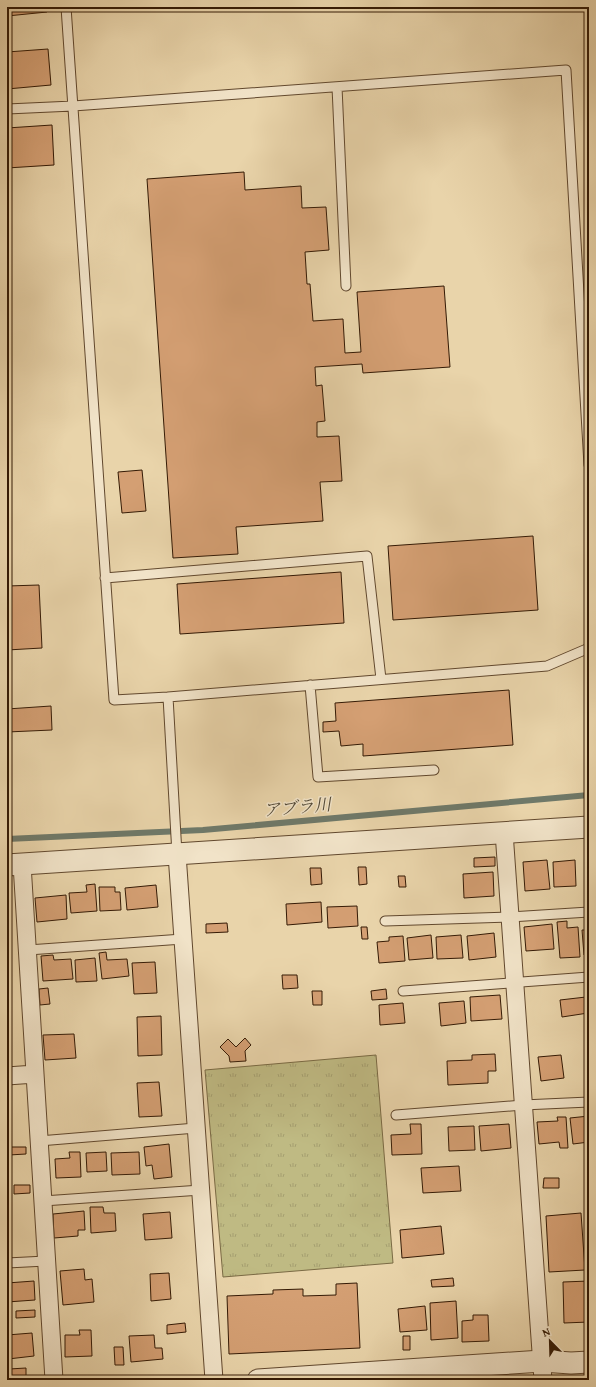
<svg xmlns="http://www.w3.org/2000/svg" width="596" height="1387" viewBox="0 0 596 1387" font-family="'Gentium Book Plus','Noto Serif JP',serif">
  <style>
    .park { fill: url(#park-tufts); stroke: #7a6a44 }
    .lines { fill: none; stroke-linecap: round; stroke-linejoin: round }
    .stream { stroke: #6f7969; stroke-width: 6 }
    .building { fill: #d49f73; stroke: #341a05 }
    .service-casing { stroke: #61482e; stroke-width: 11 }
    .minor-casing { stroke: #61482e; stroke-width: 19 }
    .tertiary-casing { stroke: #61482e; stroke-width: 23 }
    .service { stroke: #f1e3c8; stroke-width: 9 }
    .minor { stroke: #f1e3c8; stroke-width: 17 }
    .tertiary { stroke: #f1e3c8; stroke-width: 21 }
    .labels { text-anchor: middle; stroke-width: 3; stroke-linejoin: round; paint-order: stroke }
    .water-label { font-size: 17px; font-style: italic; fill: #524937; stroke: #f1e3c8 }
  </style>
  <defs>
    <pattern id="park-tufts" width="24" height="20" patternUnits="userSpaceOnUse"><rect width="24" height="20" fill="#bfba83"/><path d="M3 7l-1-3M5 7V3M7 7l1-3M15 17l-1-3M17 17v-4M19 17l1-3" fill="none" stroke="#a59f70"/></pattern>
  </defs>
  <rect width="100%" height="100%" fill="#e9d4aa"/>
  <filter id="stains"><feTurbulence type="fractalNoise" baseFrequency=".005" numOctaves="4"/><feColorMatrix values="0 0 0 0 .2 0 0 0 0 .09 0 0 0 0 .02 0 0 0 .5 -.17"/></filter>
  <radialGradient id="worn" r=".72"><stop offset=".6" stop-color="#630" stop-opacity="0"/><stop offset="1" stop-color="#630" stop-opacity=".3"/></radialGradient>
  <path class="park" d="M376 1055 393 1263 223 1277 205 1070Z"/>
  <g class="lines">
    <path class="stream" d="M7 839 203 830 589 795"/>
  </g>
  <path class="building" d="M7 7H46L47 12 7 16Z
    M48 49 51 85 7 89V52Z
    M52 125 54 165 7 168V128Z
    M244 172 245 190 301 186 302 208 326 207 329 250 305 252 307 284H310L313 321 343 319 345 353 361 352 357 292 444 286 450 367 363 373 362 364 315 367 316 386 322 385 325 421 317 422V437L339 436 342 481 320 482 323 521 236 527 238 554 173 558 147 179Z
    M142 470 146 511 122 513 118 472Z
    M533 536 538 610 393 620 388 546Z
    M341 572 344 623 180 634 177 584Z
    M39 585 42 648 7 650V586Z
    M509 690 513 745 363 756V744L341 746 339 731 323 732V722L336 721 335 703Z
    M51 706 52 730 7 732V709Z
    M495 857V866L474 867V858Z
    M547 860 550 889 525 891 523 862Z
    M575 860 576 886 554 887 553 862Z
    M358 867H366L367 884 359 885Z
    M310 868H321L322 884 311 885Z
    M493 872 494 896 464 898 463 874Z
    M398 876H405L406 887H399Z
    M95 884 97 911 71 913 69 893 87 892 86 885Z
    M156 885 158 907 127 910 125 888Z
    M99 887H115V892H120L121 910 100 911Z
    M66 895 67 919 37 922 35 898Z
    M321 902 322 922 287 925 286 904Z
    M357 906 358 926 328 928 327 907Z
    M567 921V928L578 927 580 957 560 958 557 922Z
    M227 923 228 932 206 933V924Z
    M552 924 554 949 526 951 524 927Z
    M361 927H367L368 939H362Z
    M582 930H589V955H584Z
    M494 933 496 957 469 960 467 936Z
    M431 935 433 958 409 960 407 938Z
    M461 935 463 958 437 959 436 937Z
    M403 936 405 961 379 963 377 942 389 941V937Z
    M106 952 107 960 127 959 129 976 102 979 99 953Z
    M53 955 54 960 71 959 73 979 43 981 41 956Z
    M95 958 97 981 76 982 75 960Z
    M155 962 157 993 134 994 132 963Z
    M282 975H297L298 988 283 989Z
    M48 988 50 1004 40 1005 39 989Z
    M386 989 387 999 372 1000 371 991Z
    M312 991H322V1005H313Z
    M500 995 502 1019 471 1021 470 997Z
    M586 997 588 1013 562 1017 560 1000Z
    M464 1001 466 1023 441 1026 439 1003Z
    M403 1003 405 1023 380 1025 379 1005Z
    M161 1016 162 1055 138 1056 137 1017Z
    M74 1034 76 1058 45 1060 43 1035Z
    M245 1038 251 1045 245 1051 246 1061 230 1062 229 1056 220 1047 228 1039 236 1047Z
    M495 1054 496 1071H488V1083L448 1085 447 1061 472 1060V1055Z
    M561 1055 564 1078 541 1081 538 1057Z
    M159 1082 162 1116 139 1117 137 1083Z
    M589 1116V1142L573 1144 570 1118Z
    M557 1117H566L568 1148H560L559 1142 539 1144 537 1122 558 1121Z
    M410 1124H421L422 1154 392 1155 391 1135 411 1134Z
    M509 1124 511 1148 481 1151 479 1126Z
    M474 1126 475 1150 449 1151 448 1127Z
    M169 1144 172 1177 154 1179 152 1165 146 1166 144 1147Z
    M9 1147H26V1154L9 1155Z
    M69 1152H80L81 1177 56 1178 55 1159 70 1158Z
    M106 1152 107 1171 87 1172 86 1153Z
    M139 1152 140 1174 112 1175 111 1153Z
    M459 1166 461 1191 423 1193 421 1168Z
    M544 1178H559V1188H543Z
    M14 1185H30V1193L14 1194Z
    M90 1207H103L104 1213H115L116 1231 91 1233Z
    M84 1211 85 1230H78V1236L54 1238 53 1214Z
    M170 1212 172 1238 145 1240 143 1214Z
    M581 1213 585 1270 549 1272 546 1216Z
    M441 1226 444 1254 402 1258 400 1230Z
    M84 1269 85 1280 92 1279 94 1302 63 1305 60 1271Z
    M169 1273 171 1299 151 1301 150 1274Z
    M453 1278 454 1286 432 1287 431 1280Z
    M34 1281 35 1300 7 1302V1283Z
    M589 1281V1322L564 1323 563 1282Z
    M357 1283 360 1348 229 1354 227 1296 273 1294V1290L303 1289V1296L336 1295V1284Z
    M456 1301 458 1338 431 1340 430 1303Z
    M425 1306 427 1330 400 1332 398 1309Z
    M35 1310V1317L16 1318V1311Z
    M473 1315H488L489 1341 462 1342V1321L473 1320Z
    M185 1323 186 1332 167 1334V1325Z
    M79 1330H91L92 1356 65 1357V1335H80Z
    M32 1333 34 1356 8 1359 7 1335Z
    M154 1335 155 1348H162L163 1359 131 1362 129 1336Z
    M403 1336H410V1350H403Z
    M114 1347H123L124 1365H115Z
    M26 1368V1377H9V1369Z"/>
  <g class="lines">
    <defs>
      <path id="service" d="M66 7 114 700 168 697 177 854
        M337 87 346 286
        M7 109 73 106 566 70 589 465
        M105 578 367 556 381 679
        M310 685 318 777 434 770
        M168 697 547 666 589 648
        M385 921 510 917 589 912
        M28 950 183 939
        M403 991 589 977
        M396 1115 523 1105 589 1102
        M39 1141 196 1128
        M43 1201 201 1190
        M7 1263 46 1261"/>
      <path id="minor" d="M504 832 543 1380
        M177 854 214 1380
        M22 864 54 1380
        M7 1076 35 1074"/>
      <path id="tertiary" d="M7 865 589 827
        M258 1380 542 1361 571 1363 589 1362"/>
    </defs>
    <use href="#service" class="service-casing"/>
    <use href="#minor" class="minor-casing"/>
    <use href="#tertiary" class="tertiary-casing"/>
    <use href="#service" class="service"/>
    <use href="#minor" class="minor"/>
    <use href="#tertiary" class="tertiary"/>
  </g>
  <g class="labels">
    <g class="water-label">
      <text transform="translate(297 807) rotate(-5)" y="6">アブラ川</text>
    </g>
  </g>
  <rect width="596" height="1387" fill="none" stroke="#e9d4aa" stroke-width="24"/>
  <rect x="8" y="8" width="580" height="1371" fill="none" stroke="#341a05" stroke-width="2"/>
  <rect x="12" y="12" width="572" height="1363" fill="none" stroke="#341a05"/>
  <g transform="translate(550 1341) rotate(337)" stroke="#f1e3c8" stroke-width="3" paint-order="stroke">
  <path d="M0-3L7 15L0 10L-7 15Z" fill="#341a05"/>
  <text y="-6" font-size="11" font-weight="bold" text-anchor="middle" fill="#341a05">N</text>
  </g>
  <rect width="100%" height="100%" filter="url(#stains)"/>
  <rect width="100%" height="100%" fill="url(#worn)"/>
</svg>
